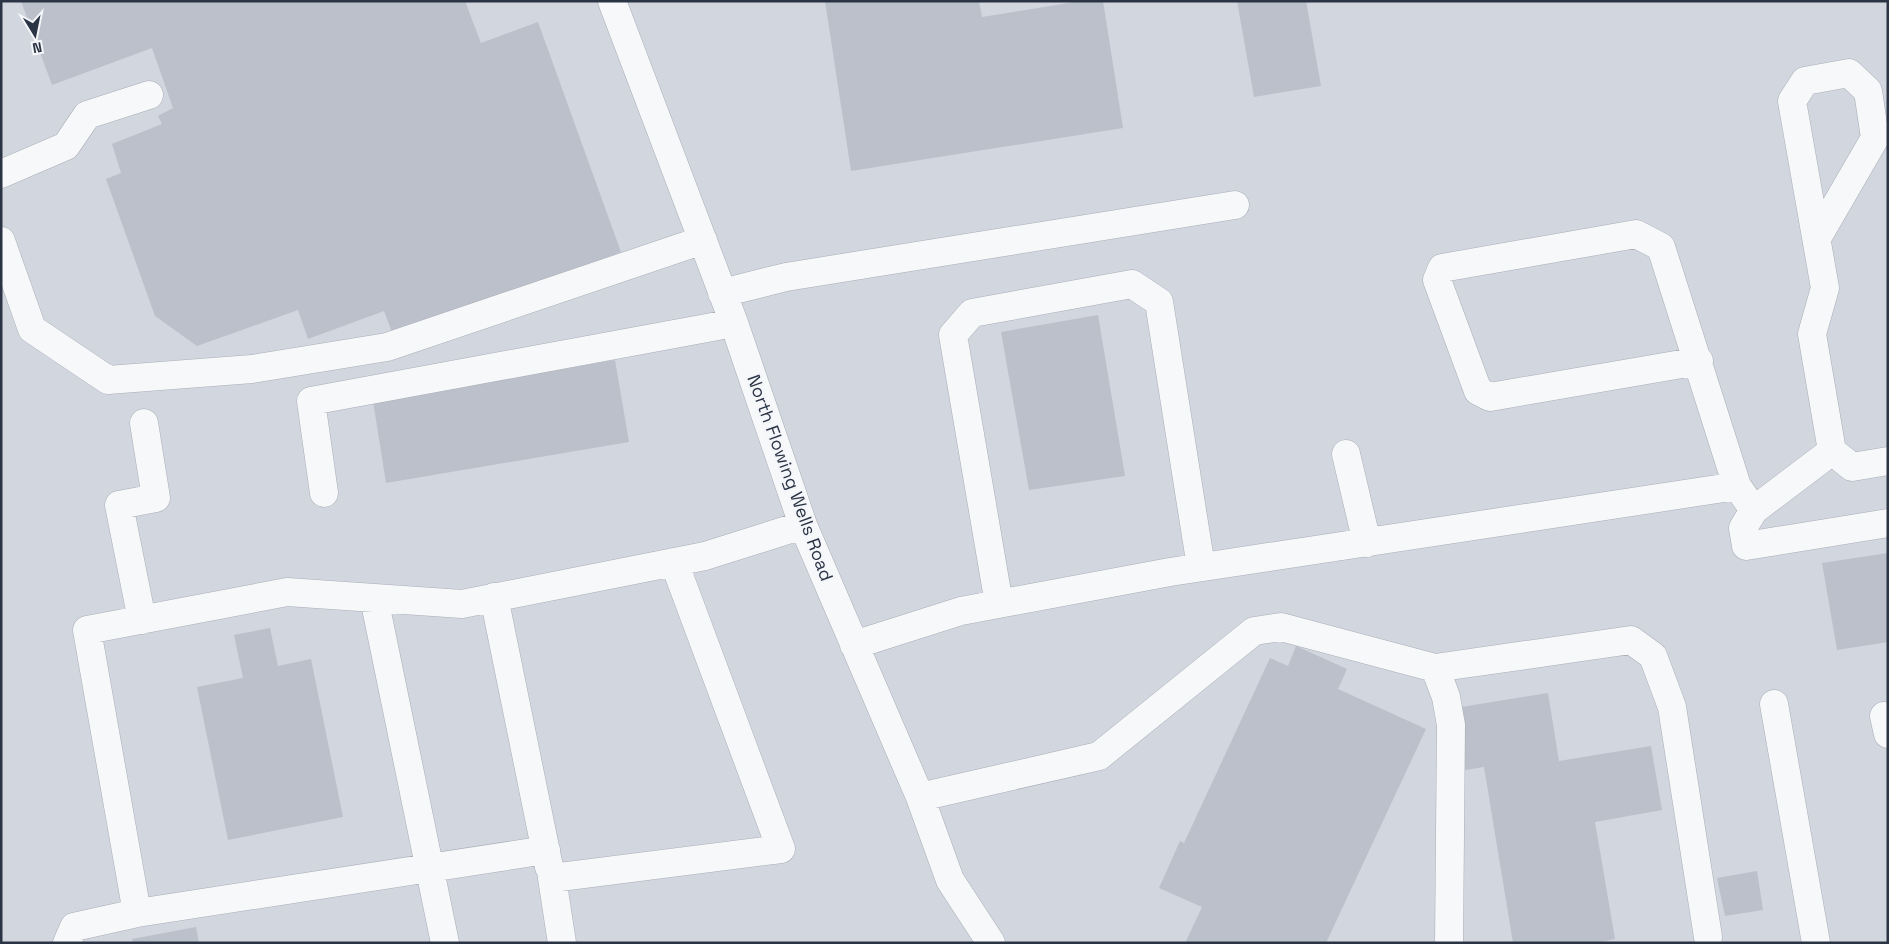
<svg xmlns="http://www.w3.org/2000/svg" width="1889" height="944" viewBox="0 0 1889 944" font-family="'Space Grotesk',sans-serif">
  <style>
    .built { fill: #d2d6de }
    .building { fill: #bbc0ca }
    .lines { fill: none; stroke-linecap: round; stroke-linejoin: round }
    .minor-casing { stroke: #a9aeb7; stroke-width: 29 }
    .minor { stroke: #f7f8fa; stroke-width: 28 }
    .labels { text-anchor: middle; stroke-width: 5; stroke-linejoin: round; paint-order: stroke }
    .street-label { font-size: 18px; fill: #2b3445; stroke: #f4f6f9 }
  </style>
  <rect width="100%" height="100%" fill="#e4e7ec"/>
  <path class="built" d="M1 1H1888V943H1Z"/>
  <path class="building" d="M21 1H465L481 43 538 22 621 252 393 335 384 311 308 339 298 310 197 346 155 316 106 179 121 173 112 144 162 124 158 116 173 108 152 48 52 85Z
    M825 1H979L982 17 1081 1H1103L1123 128 851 171Z
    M1237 1H1306L1321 86 1254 97Z
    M1098 315 1125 476 1029 490 1001 332Z
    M615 360 629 442 386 483 373 401Z
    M1888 553V642L1837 650 1822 563Z
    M270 628 278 666 311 659 343 817 228 840 197 687 243 678 234 635Z
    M1296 646 1347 669 1338 689 1426 729 1326 943H1185L1202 907 1159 888 1180 841 1184 843 1270 658 1288 666Z
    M1548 693 1559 761 1651 746 1662 810 1595 822 1615 939 1595 943H1513L1484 767 1465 770 1455 708Z
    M1757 871 1763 910 1725 916 1717 878Z
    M196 927 199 943H133L132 939Z"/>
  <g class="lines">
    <defs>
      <path id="minor" d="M612 1 734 323 803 525 920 797 950 880 991 943
        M1 174 66 146 87 115 149 95
        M1817 238 1875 138 1868 91 1849 73 1805 81 1792 101 1825 288 1812 334 1832 451 1754 510 1743 528 1746 546 1888 523
        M1 241 32 329 108 380 252 369 387 347 703 240
        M722 293 786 277 1235 205
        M1699 361 1490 397 1478 391 1437 280 1442 268 1636 234 1661 247 1737 486
        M1832 451 1852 467 1888 461
        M1346 454 1367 543
        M324 493 311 401 734 323
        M494 597 549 867
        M374 598 445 943
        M999 604 953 335 972 313 1132 284 1159 302 1201 567
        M142 620 119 505 156 498 144 423
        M854 645 961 611 1170 572 1737 486 1754 510
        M1435 668 1631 640 1653 656 1672 707 1708 937
        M1774 704 1816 943
        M1884 716 1888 734
        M920 797 1099 756 1254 631 1281 627 1435 668 1446 697 1451 725 1449 943
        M137 913 546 850
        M67 943 74 927 137 913 87 630 287 592 462 604 705 556 803 525
        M562 943 552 878 781 849 674 562"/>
    </defs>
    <use href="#minor" class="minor-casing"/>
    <use href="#minor" class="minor"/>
  </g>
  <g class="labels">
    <g class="street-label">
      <text transform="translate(790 478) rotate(70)" y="6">North Flowing Wells Road</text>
    </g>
  </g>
  <rect width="1889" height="944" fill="none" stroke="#2b3445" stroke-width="5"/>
  <g transform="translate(35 35) rotate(170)" stroke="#f4f6f9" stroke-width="4" paint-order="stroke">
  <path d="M0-4L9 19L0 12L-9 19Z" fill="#2b3445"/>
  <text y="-8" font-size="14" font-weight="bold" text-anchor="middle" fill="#2b3445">N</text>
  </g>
</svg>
